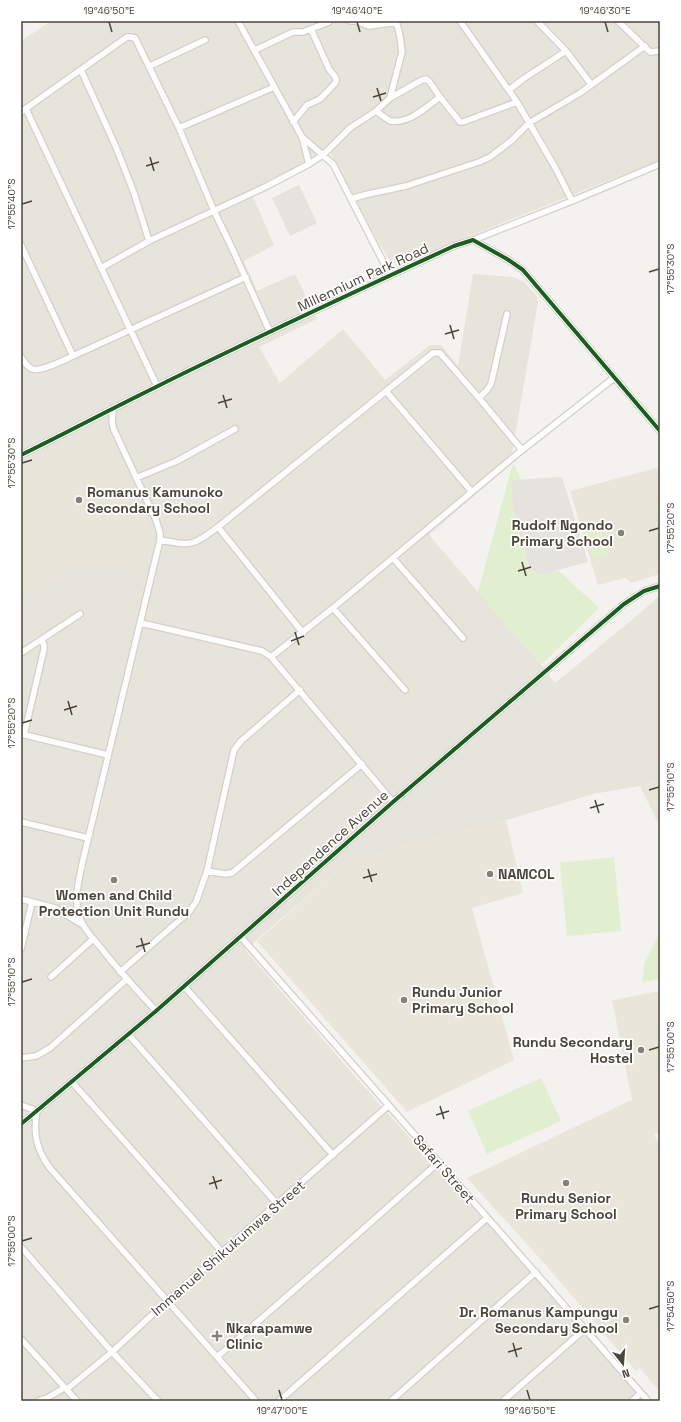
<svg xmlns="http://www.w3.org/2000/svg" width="681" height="1422" viewBox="0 0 681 1422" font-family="'Space Grotesk',sans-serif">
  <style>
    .residential { fill: #e7e4dc }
    .industrial { fill: #e6e2de }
    .education { fill: #eae5da }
    .green { fill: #e1eecf }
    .parking { fill: #e6e3df }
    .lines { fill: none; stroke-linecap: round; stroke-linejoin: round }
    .minor-casing { stroke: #d2d0cb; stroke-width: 8 }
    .minor { stroke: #fdfdfc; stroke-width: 5.5 }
    .cycleway-casing { stroke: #fff; stroke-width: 6 }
    .cycleway { stroke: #1b5e20; stroke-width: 4 }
    .ticks { fill: none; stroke: #4b4439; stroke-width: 1.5 }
    .poi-dot { fill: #868178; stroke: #fff; stroke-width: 1.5 }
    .labels { text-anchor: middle; stroke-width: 3.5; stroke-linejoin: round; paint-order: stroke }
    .street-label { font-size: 14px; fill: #4b4439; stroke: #fff }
    .poi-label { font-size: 14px; font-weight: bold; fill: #4b4439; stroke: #fff; text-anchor: start }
    .neatline { fill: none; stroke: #4b4439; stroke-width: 1.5 }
    .ticks-label { font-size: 10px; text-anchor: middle; fill: #4b4439 }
  </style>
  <rect width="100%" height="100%" fill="#f4f2ee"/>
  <path class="residential" d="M51 21H660V160L475 234 405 264 391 262 378 242 327 146 303 164 250 190 274 245 244 261 257 291 295 274 317 319 259 347 280 383 343 329 385 380 430 345H441L458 366 473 274 513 277 524 282 536 295 538 302 510 465 429 535 541 665 555 683 639 614 660 595V780L640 786 593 794 506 820 416 843 346 863 245 950 381 1106 481 1216 644 1401H21V41Z"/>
  <path class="industrial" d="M299 185 317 223 290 236 272 198Z"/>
  <path class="education" d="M97 427 105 430 154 536 146 573 82 562 24 596 21 589V465Z
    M660 467V574L631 583 625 578 598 585 570 491Z
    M660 780V827L640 786Z
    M506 820 523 893 472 908 514 1060 407 1112 257 941 346 863 416 843Z
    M660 991V1132L654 1135 660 1145V1392L640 1368 636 1371 552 1272 467 1178 632 1100 612 1000Z"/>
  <path class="green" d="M512 466H515L521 480H512L539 575 558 570 599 608 541 665 478 592Z
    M600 524 609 554 593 559 584 529Z
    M614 857 621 931 567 936 560 863Z
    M660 933V979L642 982 645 962Z
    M541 1078 561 1121 487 1154 468 1111Z"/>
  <path class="parking" d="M562 477 588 562 539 575 528 565 513 508 512 480Z"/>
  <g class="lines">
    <defs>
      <path id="minor" d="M238 21 302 137 309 164
        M350 21H356L369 26 397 22
        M460 21 517 102 556 169 572 201
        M537 21 566 51 591 84
        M618 21 650 52 660 51
        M255 50 293 32H303L329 22V21
        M150 66 205 40
        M81 70 116 147 134 193 149 241
        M509 90 523 79 566 51
        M390 98 402 52 400 36 396 21
        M26 109 157 386
        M376 111 390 121C409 124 425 108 440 97
        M21 112 127 37H130L135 38 179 128 214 211 232 248 270 332
        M293 122 307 105 320 99 327 92 336 82V78L329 69 311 29
        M179 128 274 87
        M302 137 333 164 390 275
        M351 199 364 195 406 186 479 162 490 157 511 141 529 123 580 93 645 46
        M473 240 572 201 660 164
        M21 245 73 356
        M101 268 149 241 265 187 309 164 323 155 350 128 376 111 390 98 422 80 426 79 429 81 440 97 460 122H463L517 102
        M21 357C24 361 27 367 32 369 41 372 64 360 73 356L246 277
        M386 391 472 492
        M479 398 487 390 491 384 507 314
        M113 408 112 422 114 430 156 520 160 533V540L83 860C80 876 74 895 78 912 81 926 92 937 101 948 118 970 137 990 156 1011
        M21 455C66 433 111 409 156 387 254 338 354 292 454 246L473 240 507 259 523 270 660 431
        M136 478 177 461 235 429
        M218 527 303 633
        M160 540C192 546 192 546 218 527L433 353H440L479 398 522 450
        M393 558 463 638
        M333 608 405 690
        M141 623 249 648 262 651 271 657 393 802
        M21 653 80 614
        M271 657 333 608 522 450 614 378
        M21 734 108 755
        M24 735 44 649V645L42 640
        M21 822 88 838
        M207 871 225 874 232 873 362 764
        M21 899 55 908 83 925
        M241 937 648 1401
        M21 949 32 902
        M120 972 189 912 196 902 207 871 234 750 241 741 300 690
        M51 977 93 939
        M184 986 333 1155
        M128 1034 278 1205
        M21 1058 36 1056 50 1048 127 979
        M72 1082 223 1253
        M21 1105 37 1111C33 1133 36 1148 49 1167L256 1401
        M21 1124 156 1011 393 802 624 604 644 591 660 586
        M21 1247 112 1352 158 1401
        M21 1339 77 1401
        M217 1357 325 1263 439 1162
        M67 1389 112 1352 168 1300 388 1106
        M38 1401 47 1398 64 1388
        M279 1401 487 1218
        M391 1401 536 1272
        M503 1401 585 1329
        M632 1401 641 1393"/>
    </defs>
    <use href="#minor" class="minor-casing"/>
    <use href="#minor" class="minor"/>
    <defs>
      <path id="cycleway" d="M21 455C66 433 111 409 156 387 254 338 354 292 454 246L473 240 507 259 523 270 660 431
        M21 1124 156 1011 393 802 624 604 644 591 660 586"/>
    </defs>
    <use href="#cycleway" class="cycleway-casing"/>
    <use href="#cycleway" class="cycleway"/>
  </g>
  <path class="ticks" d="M109 22 112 32M357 22 360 32M605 22 608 32M377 88 381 101M373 97 386 93M150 157 154 171M146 166 159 162M22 204 32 201M649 272 659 269M450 325 454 339M445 334 459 330M223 395 227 408M218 403 232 399M22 463 32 460M649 531 659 528M522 562 526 576M518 571 531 567M295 632 299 645M291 641 304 636M68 701 72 715M64 710 77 706M22 723 32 720M649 790 659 787M595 800 599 813M590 808 604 804M368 869 372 882M363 878 377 874M141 938 145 952M136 947 150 943M22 982 32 979M649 1050 659 1047M440 1106 444 1119M436 1115 449 1111M213 1176 217 1189M209 1184 222 1180M22 1241 32 1238M649 1309 659 1306M513 1343 517 1357M508 1352 522 1348M279 1390 282 1400M527 1390 530 1400"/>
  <g class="poi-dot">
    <circle cx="79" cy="500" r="4"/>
    <circle cx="621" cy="533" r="4"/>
    <circle cx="490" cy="874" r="4"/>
    <circle cx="114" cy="880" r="4"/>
    <circle cx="404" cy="1000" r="4"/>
    <circle cx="641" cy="1050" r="4"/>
    <circle cx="566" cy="1183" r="4"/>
    <circle cx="626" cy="1320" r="4"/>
    <path d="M215 1330h4v4h4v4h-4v4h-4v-4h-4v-4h4z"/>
  </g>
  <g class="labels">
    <g class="street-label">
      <text transform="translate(363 277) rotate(-25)" y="5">Millennium Park Road</text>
      <text transform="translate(330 843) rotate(-42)" y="5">Independence Avenue</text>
      <text transform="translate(444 1169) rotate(49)" y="5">Safari Street</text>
      <text transform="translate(228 1248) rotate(-41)" y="5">Immanuel Shikukumwa Street</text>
    </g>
    <g class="poi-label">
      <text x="87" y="497">Romanus Kamunoko<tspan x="87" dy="16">Secondary School</tspan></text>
      <text x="613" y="530" text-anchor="end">Rudolf Ngondo<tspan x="613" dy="16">Primary School</tspan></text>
      <text x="498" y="879">NAMCOL</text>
      <text x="114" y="900" text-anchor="middle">Women and Child<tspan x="114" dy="16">Protection Unit Rundu</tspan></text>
      <text x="412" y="997">Rundu Junior<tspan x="412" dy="16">Primary School</tspan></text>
      <text x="633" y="1047" text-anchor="end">Rundu Secondary<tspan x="633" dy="16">Hostel</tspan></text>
      <text x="566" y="1203" text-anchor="middle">Rundu Senior<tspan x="566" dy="16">Primary School</tspan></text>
      <text x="618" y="1317" text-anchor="end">Dr. Romanus Kampungu<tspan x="618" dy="16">Secondary School</tspan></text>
      <text x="226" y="1333">Nkarapamwe<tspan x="226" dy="16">Clinic</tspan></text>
    </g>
  </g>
  <rect width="681" height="1422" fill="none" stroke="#ffffff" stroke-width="44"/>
  <g transform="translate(623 1364) rotate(163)" stroke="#ffffff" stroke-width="3" paint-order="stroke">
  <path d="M0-3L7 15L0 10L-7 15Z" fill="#4b4439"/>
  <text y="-6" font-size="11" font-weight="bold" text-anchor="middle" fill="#4b4439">N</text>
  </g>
  <rect x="22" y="22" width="637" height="1378" class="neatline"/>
  <g class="ticks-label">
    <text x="109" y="14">19°46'50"E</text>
    <text x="357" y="14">19°46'40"E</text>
    <text x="605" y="14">19°46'30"E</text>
    <text transform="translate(11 204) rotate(-90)" y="4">17°55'40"S</text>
    <text transform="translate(670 269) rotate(-90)" y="4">17°55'30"S</text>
    <text transform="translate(11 463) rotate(-90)" y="4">17°55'30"S</text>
    <text transform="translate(670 528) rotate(-90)" y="4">17°55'20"S</text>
    <text transform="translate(11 723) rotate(-90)" y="4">17°55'20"S</text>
    <text transform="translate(670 787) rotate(-90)" y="4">17°55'10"S</text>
    <text transform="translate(11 982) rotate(-90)" y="4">17°55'10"S</text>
    <text transform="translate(670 1047) rotate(-90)" y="4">17°55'00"S</text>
    <text transform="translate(11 1241) rotate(-90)" y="4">17°55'00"S</text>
    <text transform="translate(670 1306) rotate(-90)" y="4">17°54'50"S</text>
    <text x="282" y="1414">19°47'00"E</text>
    <text x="530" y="1414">19°46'50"E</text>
  </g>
</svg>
